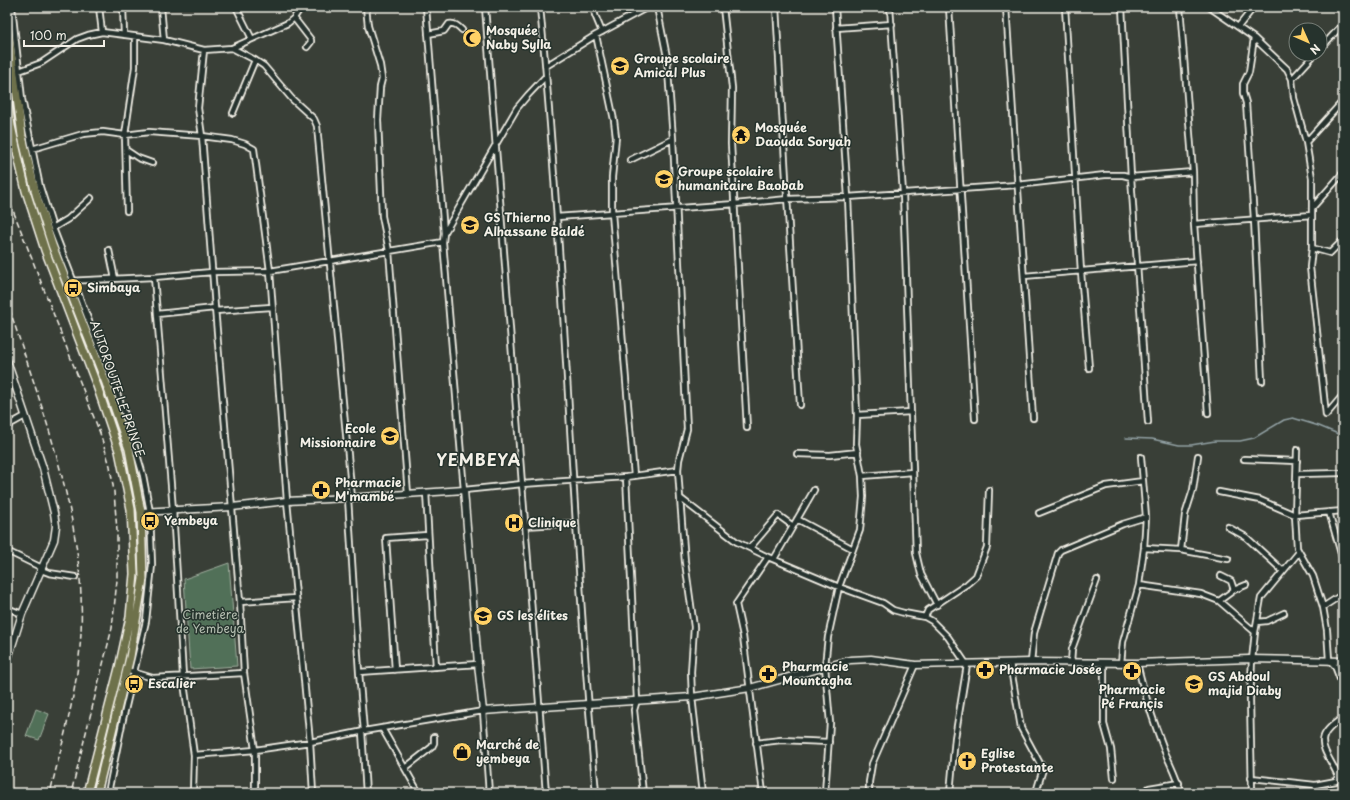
<svg xmlns="http://www.w3.org/2000/svg" width="1350" height="800" viewBox="0 0 1350 800" font-family="'Playpen Sans',sans-serif">
  <style>
    .green { fill: #517059; stroke: #a2b0a0 }
    .lines { fill: none; stroke-linecap: round; stroke-linejoin: round }
    .stream { stroke: #92a1a4; stroke-width: 1.5 }
    .minor-casing { stroke: #f4f1e8; stroke-width: 8 }
    .tertiary-casing { stroke: #f4f1e8; stroke-width: 9 }
    .primary-casing { stroke: #f4f1e8; stroke-width: 10 }
    .minor { stroke: #26332d; stroke-width: 4.5 }
    .tertiary { stroke: #26332d; stroke-width: 6 }
    .primary { stroke: #6e714b; stroke-width: 7 }
    .rail { stroke: #f4f1e8; stroke-width: 1.5; stroke-dasharray: 6 3; stroke-linecap: butt }
    .labels { text-anchor: middle; stroke-width: 3; stroke-linejoin: round; paint-order: stroke }
    .poi-label { font-size: 12px; font-weight: bold; fill: #f4f1e8; stroke: #26332d; text-anchor: start }
    .street-label { font-size: 12px; fill: #f4f1e8; stroke: #26332d }
    .park-label { font-size: 12px; fill: #b3bdaf; stroke: #26332d }
    .district-label { font-size: 16px; font-weight: bold; letter-spacing: 1px; fill: #f4f1e8; stroke: #26332d }
  </style>
  <rect width="100%" height="100%" fill="#393f37"/>
  <filter id="ink" filterUnits="userSpaceOnUse"><feTurbulence type="fractalNoise" baseFrequency=".025" numOctaves="2"/><feDisplacementMap in="SourceGraphic" scale="8" xChannelSelector="R" yChannelSelector="G"/><feConvolveMatrix kernelMatrix="1 2 1 2 8 2 1 2 1" color-interpolation-filters="sRGB"/></filter>
  <g filter="url(#ink)">
    <path class="green" d="M229 563 237 666 190 669 184 579Z
      M36 709 49 714 39 740 26 736Z"/>
    <g class="lines">
      <path class="stream" d="M1126 438 1152 439 1179 445H1191L1215 441H1240L1254 438 1284 420 1293 418 1319 426 1343 436"/>
      <defs>
        <path id="minor" d="M12 7 22 99 40 187 53 228 126 417 143 475 150 512 152 565 146 621 123 719 108 793
          M99 7 102 32
          M123 7 124 35
          M161 7 164 40
          M236 7 252 39
          M366 7 368 26 380 65 382 79 380 87 378 120 382 216 389 251 408 494
          M426 7 444 233 443 242 464 490 522 484 626 477 678 470 679 460 687 429 673 139 667 57 657 7
          M485 7 546 793
          M540 7C565 269 572 531 596 793
          M594 7 595 15 602 32
          M723 7 732 88 731 144 747 428
          M776 7C783 140 792 272 800 405
          M890 7 903 193 916 553 921 574 937 605
          M949 7 975 419
          M1006 7 1033 418
          M1065 7 1081 272 1089 368
          M1122 7 1131 177 1148 422
          M1180 7 1193 172 1194 224 1208 413
          M1209 7 1254 38 1287 69 1292 79 1294 98 1306 142 1312 178V248L1310 267 1326 415
          M294 18 311 40V42L307 47
          M1238 27 1254 7
          M836 28 892 24
          M428 34 444 31 449 24C455 23 458 26 462 30
          M596 35 614 120 616 137 612 177V213L634 476
          M1254 38 1249 72 1243 84V93L1246 103 1254 219 1262 381
          M232 48 255 60 264 66 292 99 314 119 317 126 352 498
          M1320 49 1343 24
          M204 50 198 108 202 136 215 308 240 602 244 673 255 750V793
          M546 66 596 35 648 7
          M19 71 41 63 77 39 88 35 102 32 164 40 204 50 232 48 288 23 294 18 301 7
          M1292 79 1315 54
          M233 113 255 60
          M1306 142 1343 101
          M32 149 83 134 103 132 125 135 149 132 202 136 232 140 245 144 254 149 270 271 287 501 310 742 313 793
          M126 150 138 158 152 163
          M630 160 673 139
          M1312 208 1343 173
          M127 211 125 135 135 67V37
          M557 217 735 204 788 199 848 197 1017 185 1105 175H1123L1131 177 1193 172
          M1194 224 1312 215
          M53 228 68 219 91 198
          M445 232 517 108 528 95 546 76
          M1312 248 1330 253 1343 240
          M109 250 115 279
          M1024 276 1197 261
          M154 277 173 510 183 676 194 755 193 793
          M67 281 154 277 212 272 270 271 443 242
          M215 311 272 307
          M157 314 215 308
          M857 415 911 412
          M1326 415 1343 395
          M7 426 25 416
          M1297 450 1295 515 1297 548 1313 576 1323 607 1327 630 1329 660 1335 666 1343 687
          M797 454 830 455 858 452
          M1244 459 1297 461
          M678 470 680 498 737 542 768 557 839 587 883 603 893 610 904 613 925 617 932 621 948 637 967 665 955 738 950 793
          M1297 474 1343 473
          M862 476 913 472
          M626 477 637 700 634 710 643 793
          M426 492 436 667
          M1219 492 1260 500 1295 515 1343 511
          M348 498 359 672 364 731
          M680 498 685 562 694 627 691 672 692 697 703 793
          M1329 512 1343 561
          M1039 513 1106 486 1143 481
          M797 519 853 549
          M525 526 576 523
          M1228 527 1246 537 1283 571
          M750 548 778 515 793 526
          M1144 548 1181 550 1185 515 1193 490 1198 456
          M1181 550 1228 559
          M7 551 42 568
          M774 559 814 490
          M41 570 49 573 75 577
          M1221 576 1231 581 1234 590
          M1139 585 1201 594 1219 601 1255 632 1252 660 1250 700 1252 793
          M1219 601 1234 590 1246 585
          M240 602 296 598
          M1323 607 1343 594
          M7 608 22 614
          M925 617 928 610 967 584 976 576 987 547 989 490
          M1257 622 1267 621 1284 613
          M1255 632 1261 598 1299 552
          M1031 662 1034 633 1058 553 1061 550 1123 524 1146 517
          M1010 663 1021 728 1043 769 1037 789 1038 793
          M1071 663 1072 649 1097 580
          M1104 663V724L1111 749 1114 778
          M1121 663 1123 642 1139 585 1144 548 1146 517 1141 457
          M1137 663C1144 694 1154 723 1165 752 1171 766 1178 779 1181 793
          M126 670 153 678 244 673
          M395 670 386 538 427 535
          M359 672 478 664
          M382 728 419 793
          M362 732 366 793
          M756 743 781 740 829 742
          M194 755 255 750 310 742 364 731 483 711 489 793
          M405 768 432 747 434 743V737
          M1251 778 1315 785 1336 781 1338 776C1326 749 1309 739 1343 718
          M1315 785 1316 793
          M1149 788 1179 783
          M763 793 743 636 736 604 768 557
          M825 793 830 723 825 666 828 637 839 587 860 530 863 497 862 476 856 444 857 415 848 197 835 7
          M869 793V782L872 764 915 665"/>
        <path id="tertiary" d="M7 361 43 468 54 513 56 526 54 540 22 614 7 662
          M141 512 232 507 287 501 348 498 464 490 478 664 483 711 692 697 750 688 850 660 871 659 915 665 1031 662 1137 663 1249 659 1343 661"/>
        <path id="primary" d="M7 21 22 136 36 194 52 245 106 383 129 449 141 512 143 579 130 657 97 793
          M7 97 11 126 26 191 45 250 97 386 119 451 131 509 134 574 130 617 119 668 87 793"/>
      </defs>
      <use href="#minor" class="minor-casing"/>
      <use href="#tertiary" class="tertiary-casing"/>
      <use href="#primary" class="primary-casing"/>
      <use href="#minor" class="minor"/>
      <use href="#tertiary" class="tertiary"/>
      <use href="#primary" class="primary"/>
      <path class="rail" d="M7 195 100 433 110 466 114 492 117 531V580L112 628 71 793
        M7 301C43 414 93 535 79 657 74 703 61 748 50 793"/>
    </g>
  </g>
  <defs>
    <symbol id="mosque-disc" viewBox="-11 -11 22 22"><circle r="9.5" fill="#ffd166" stroke="#26332d"/><path d="M3.5-4.9A6 6 0 1 0 3.5 4.9A5 5 0 1 1 3.5-4.9Z" fill="#111"/></symbol>
    <symbol id="school-disc" viewBox="-11 -11 22 22"><circle r="9.5" fill="#ffd166" stroke="#26332d"/><path d="M0-5L7-2L0 1L-7-2ZM-4 1L0 2.5L4 1V4Q0 6-4 4Z" fill="#111"/></symbol>
    <symbol id="temple-disc" viewBox="-11 -11 22 22"><circle r="9.5" fill="#ffd166" stroke="#26332d"/><path d="M0-6L5-2H3V0L6.5 2.5H4V6H1.5V3h-3V6H-4V2.5H-6.5L-3 0V-2H-5Z" fill="#111"/></symbol>
    <symbol id="bus-disc" viewBox="-11 -11 22 22"><circle r="9.5" fill="#ffd166" stroke="#26332d"/><path d="M-5-6H5V4H4V6H2V4H-2V6H-4V4H-5ZM-3.5-4V0h7V-4ZM-3.5 1.2v1.5H-2V1.2ZM2 1.2v1.5H3.5V1.2Z" fill="#111"/></symbol>
    <symbol id="pharmacy-disc" viewBox="-11 -11 22 22"><circle r="9.5" fill="#ffd166" stroke="#26332d"/><path d="M-2-6h4v4h4v4h-4v4h-4v-4h-4v-4h4Z" fill="#111"/></symbol>
    <symbol id="hospital-disc" viewBox="-11 -11 22 22"><circle r="9.5" fill="#ffd166" stroke="#26332d"/><path d="M-5-5h3v3.5h4V-5h3V5h-3V1.5h-4V5h-3Z" fill="#111"/></symbol>
    <symbol id="shop-disc" viewBox="-11 -11 22 22"><circle r="9.5" fill="#ffd166" stroke="#26332d"/><path d="M-5-2.5h2.3a2.7 3.5 0 0 1 5.4 0H5L5.5 6h-11ZM-1.5-2.5h3a1.5 2.3 0 0 0-3 0Z" fill="#111"/></symbol>
    <symbol id="church-disc" viewBox="-11 -11 22 22"><circle r="9.5" fill="#ffd166" stroke="#26332d"/><path d="M-1.2-6h2.4v3.5h3.3v2.4h-3.3V6h-2.4V-.1h-3.3v-2.4h3.3Z" fill="#111"/></symbol>
  </defs>
  <g fill-rule="evenodd">
    <use href="#mosque-disc" x="461" y="27" width="22" height="22"/>
    <use href="#school-disc" x="609" y="55" width="22" height="22"/>
    <use href="#temple-disc" x="730" y="124" width="22" height="22"/>
    <use href="#school-disc" x="653" y="168" width="22" height="22"/>
    <use href="#school-disc" x="459" y="214" width="22" height="22"/>
    <use href="#bus-disc" x="62" y="277" width="22" height="22"/>
    <use href="#school-disc" x="379" y="425" width="22" height="22"/>
    <use href="#pharmacy-disc" x="310" y="479" width="22" height="22"/>
    <use href="#bus-disc" x="139" y="510" width="22" height="22"/>
    <use href="#hospital-disc" x="503" y="512" width="22" height="22"/>
    <use href="#school-disc" x="472" y="605" width="22" height="22"/>
    <use href="#pharmacy-disc" x="974" y="659" width="22" height="22"/>
    <use href="#pharmacy-disc" x="1121" y="660" width="22" height="22"/>
    <use href="#pharmacy-disc" x="757" y="663" width="22" height="22"/>
    <use href="#bus-disc" x="123" y="673" width="22" height="22"/>
    <use href="#school-disc" x="1183" y="673" width="22" height="22"/>
    <use href="#shop-disc" x="451" y="741" width="22" height="22"/>
    <use href="#church-disc" x="956" y="750" width="22" height="22"/>
  </g>
  <g class="labels">
    <g class="poi-label">
      <text x="486" y="35">Mosquée<tspan x="486" dy="14">Naby Sylla</tspan></text>
      <text x="634" y="63">Groupe scolaire<tspan x="634" dy="14">Amical Plus</tspan></text>
      <text x="755" y="132">Mosquée<tspan x="755" dy="14">Daouda Soryah</tspan></text>
      <text x="678" y="176">Groupe scolaire<tspan x="678" dy="14">humanitaire Baobab</tspan></text>
      <text x="484" y="222">GS Thierno<tspan x="484" dy="14">Alhassane Baldé</tspan></text>
      <text x="87" y="292">Simbaya</text>
      <text x="376" y="433" text-anchor="end">Ecole<tspan x="376" dy="14">Missionnaire</tspan></text>
      <text x="335" y="487">Pharmacie<tspan x="335" dy="14">M'mambé</tspan></text>
      <text x="164" y="525">Yembeya</text>
      <text x="528" y="527">Clinique</text>
      <text x="497" y="620">GS les élites</text>
      <text x="782" y="671">Pharmacie<tspan x="782" dy="14">Mountagha</tspan></text>
      <text x="999" y="674">Pharmacie Josée</text>
      <text x="1208" y="681">GS Abdoul<tspan x="1208" dy="14">majid Diaby</tspan></text>
      <text x="148" y="688">Escalier</text>
      <text x="1132" y="694" text-anchor="middle">Pharmacie<tspan x="1132" dy="14">Pé Françis</tspan></text>
      <text x="476" y="749">Marché de<tspan x="476" dy="14">yembeya</tspan></text>
      <text x="981" y="758">Eglise<tspan x="981" dy="14">Protestante</tspan></text>
    </g>
    <g class="street-label">
      <text transform="translate(117 389) rotate(71)" y="4">AUTOROUTE LE PRINCE</text>
    </g>
    <g class="park-label">
      <text x="210" y="619">Cimetière<tspan x="210" dy="14">de Yembeya</tspan></text>
    </g>
    <g class="district-label">
      <text x="479" y="466">YEMBEYA</text>
    </g>
  </g>
  <rect width="1350" height="800" fill="none" stroke="#26332d" stroke-width="24"/>
  <rect x="12" y="12" width="1326" height="776" fill="none" stroke="#f4f1e8" stroke-width="1.5" filter="url(#ink)"/>
  <g transform="translate(1308 42) rotate(135)"><circle r="19" fill="#26332d" stroke="#787f78"/>
  <path d="M0-3L7 15L0 10L-7 15Z" fill="#ffd166"/>
  <text y="-6" font-size="11" font-weight="bold" text-anchor="middle" fill="#f4f1e8">N</text>
  </g>
  <path d="M24 40v6h80v-6" fill="none" stroke="#f4f1e8" stroke-width="2"/>
  <text x="30" y="40" font-size="12" fill="#f4f1e8" stroke="#26332d" stroke-width="3" paint-order="stroke">100 m</text>
</svg>
